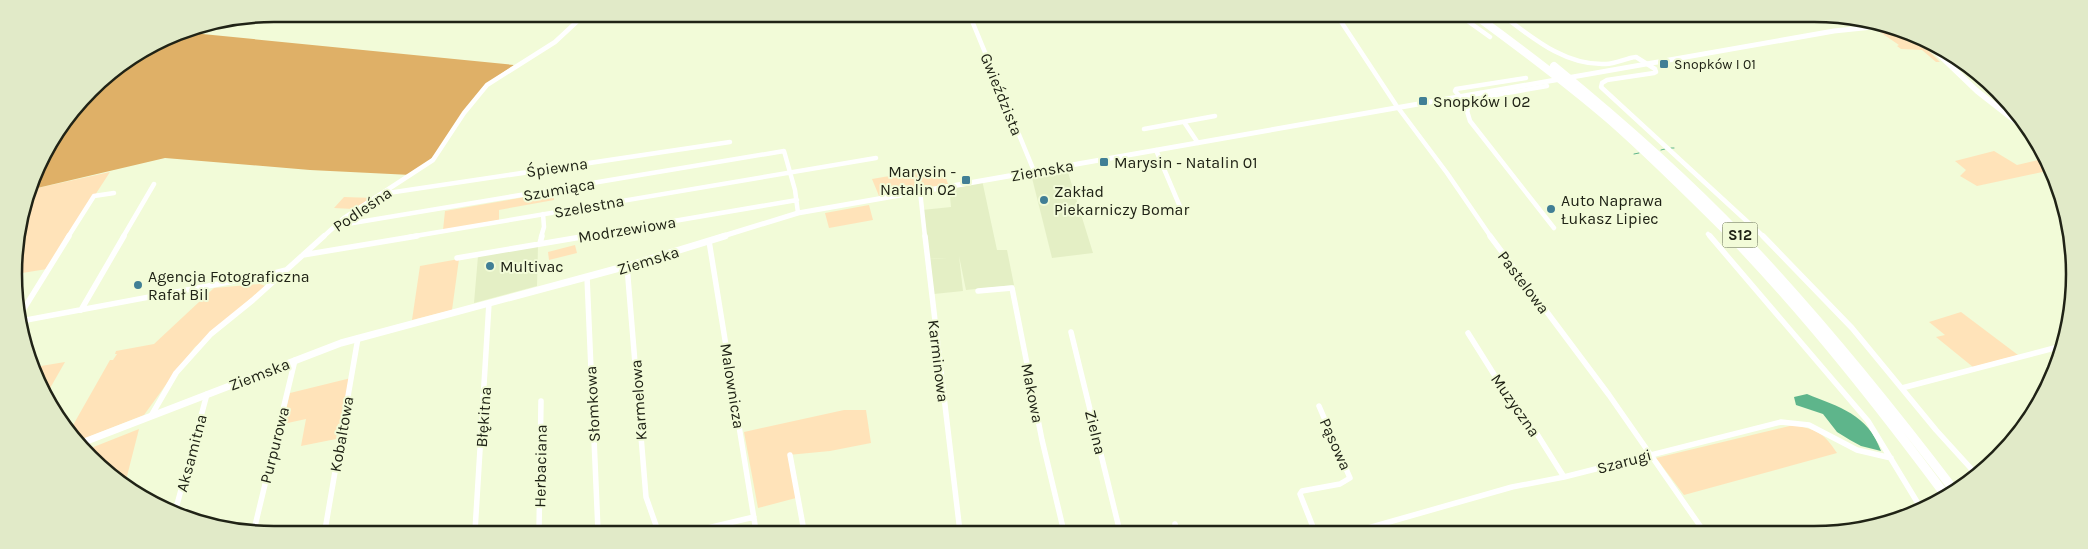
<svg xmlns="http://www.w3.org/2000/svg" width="2088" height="549" viewBox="0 0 2088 549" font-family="Karla,sans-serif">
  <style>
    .built { fill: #e4efc5 }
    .green { fill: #ffe3b9 }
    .forest { fill: #dfb067 }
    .water { fill: #5eb58b }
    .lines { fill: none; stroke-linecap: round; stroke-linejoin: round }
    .stream { stroke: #5eb58b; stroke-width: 1 }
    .minor-far1 { stroke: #fff; stroke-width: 4.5 }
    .minor { stroke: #fff; stroke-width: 5.5 }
    .tertiary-far1 { stroke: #fff; stroke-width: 5 }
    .tertiary { stroke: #fff; stroke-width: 7 }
    .secondary { stroke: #fff; stroke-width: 5.5 }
    .motorway-far1 { stroke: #fff; stroke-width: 8 }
    .motorway { stroke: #fff; stroke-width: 9 }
    .poi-dot { fill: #417f95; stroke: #f2fbd8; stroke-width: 2 }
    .labels { text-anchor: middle; stroke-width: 4; stroke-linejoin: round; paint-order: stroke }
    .far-poi-label { font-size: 14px; fill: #202316; stroke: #f2fbd8; text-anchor: start }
    .shield { fill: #f2fbd8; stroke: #5f6450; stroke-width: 1 }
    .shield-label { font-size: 15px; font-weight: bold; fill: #202316 }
    .street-label { font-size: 16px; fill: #202316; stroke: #f2fbd8 }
    .poi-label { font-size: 16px; fill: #202316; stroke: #f2fbd8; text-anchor: start }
    .rim { fill: none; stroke: #202316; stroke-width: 2.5 }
  </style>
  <rect width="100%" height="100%" fill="#f2fbd8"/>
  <path class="built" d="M1067 169 1093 253 1052 258 1031 174Z
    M982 180 997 250H1007L1014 285 966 290 959 256 963 291 934 294 930 259 947 258 927 259 922 210 951 207 949 186Z
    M538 246 537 286 474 303 478 256Z"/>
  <path class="green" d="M1874 28H1888L1920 42 1940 62H1936L1922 50 1901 49 1897 46 1899 45Z
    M1994 151 2017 165 2042 159 2047 171 1977 186 1960 176 1966 170 1955 161Z
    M942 167 948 184 879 196 872 179Z
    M110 172 47 269 16 274C14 255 17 242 27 225H23L33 189Z
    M554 192V200L499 210V220L443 230 445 211Z
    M344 197 374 198 353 209 334 208Z
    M869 205 873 220 829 228 825 213Z
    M575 245 577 253 549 260 548 252Z
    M459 259 452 310 412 320 420 266Z
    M260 284 265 286 195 347 173 375 144 415 83 439V436L77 438 79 441 77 442 68 434 110 360H113L117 354H115L116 351 154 344 214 288Z
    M1961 312 2018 355 1973 367 1936 337 1945 335 1929 322Z
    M65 362 49 390 48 393 35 367Z
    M351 378 342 423 338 424 336 439 301 446 306 419 283 424 290 393Z
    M844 410H866L871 443 830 451 788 455 796 498 758 508 744 432Z
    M1794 425C1818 430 1824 433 1837 453L1684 495 1656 458Z
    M139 429 125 484 86 450Z"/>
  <path class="forest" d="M182 32 514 65 495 78 479 92 445 143 430 160 411 175 310 170 165 158 33 189 41 159 102 79 175 33Z"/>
  <path class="water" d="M1807 394C1839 407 1868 414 1881 451L1861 446 1850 440 1837 432 1823 414 1796 405 1794 397Z"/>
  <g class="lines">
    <path class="stream" d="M1671 148H1674
      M1661 150 1665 149
      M1634 154 1639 153"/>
    <path class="minor-far1" d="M970 16 1034 171
      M1338 17 1396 105 1447 173 1491 237
      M1462 17 1490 37
      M1506 18C1535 40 1567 66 1606 64 1616 64 1626 58 1636 57L1655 69 1656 72 1654 73 1607 80 1602 83 1601 87 1764 237
      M1526 78 1456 89 1455 91 1464 101 1473 104 1484 97 1547 86
      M1470 104 1467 111 1470 121 1554 228
      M1184 122 1198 143
      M1144 129 1215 116
      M1156 150 1181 209
      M920 191 925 237
      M388 193 730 142
      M335 226 784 151 795 190 798 213
      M1708 234 1711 237
      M68 237 94 196 114 193
      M123 237 154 184
      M323 237 344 218 433 160 464 113 487 85 555 42 584 15
      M409 237 876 158
      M541 237 544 227 543 214
      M580 237 797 200"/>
    <path class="minor" d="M925 236 960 532
      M1490 236 1609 395 1705 533
      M1710 236 1868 421 1922 510
      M1763 236 1852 328 1936 430 1976 474
      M709 241 756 531
      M540 243 542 236
      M303 255 417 236
      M457 258 587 236
      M627 266 646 497 658 531
      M267 275 286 270
      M587 277 598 531
      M978 291 1012 288 1042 440 1064 532
      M81 310 124 236
      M20 315 69 236
      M21 321 267 275 277 279
      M1071 332 1120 532
      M1468 333 1517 411 1537 434 1564 477
      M1902 388 2062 346
      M151 416 176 373 211 334 253 300 324 236
      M790 455 804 531
      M175 512 207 394
      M1175 524 1177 532
      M254 530 295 360
      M325 530 358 338
      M475 531 489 303
      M539 531 541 401
      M695 531 754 517
      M1315 532 1300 494 1302 491 1340 484 1350 478 1319 406
      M1354 532 1512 487 1564 477 1781 422 1809 425 1857 450 1891 458"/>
    <path class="tertiary-far1" d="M720 237 798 213 1834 31 1882 26"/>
    <path class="tertiary" d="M79 444 341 343 627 266 725 236"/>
    <path class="secondary" d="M1929 45 1977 91 2032 134"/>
    <path class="motorway-far1" d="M1479 18C1524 51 1569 85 1611 121 1653 158 1692 197 1732 237
      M1554 66C1620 120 1683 175 1742 237"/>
    <path class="motorway" d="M1731 236C1809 317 1879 406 1946 496
      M1741 236C1817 316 1887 402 1954 490"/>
  </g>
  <g class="poi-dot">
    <rect x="1659" y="59" width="10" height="10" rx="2.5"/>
    <rect x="1418" y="96" width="10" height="10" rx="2.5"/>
    <rect x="1099" y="157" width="10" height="10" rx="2.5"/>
    <rect x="961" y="175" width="10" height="10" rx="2.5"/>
    <circle cx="1044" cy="200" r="5"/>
    <circle cx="1551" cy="209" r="5"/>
    <circle cx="490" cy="266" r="5"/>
    <circle cx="138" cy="285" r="5"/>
  </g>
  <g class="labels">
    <g class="far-poi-label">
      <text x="1674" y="69">Snopków I 01</text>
    </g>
    <rect class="shield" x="1722.5" y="222.5" width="35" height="25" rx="4"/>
    <g class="shield-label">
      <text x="1740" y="240">S12</text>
    </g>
    <g class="street-label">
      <text transform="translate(1002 94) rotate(68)" y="6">Gwieździsta</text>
      <text transform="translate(557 167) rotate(-8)" y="6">Śpiewna</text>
      <text transform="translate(1042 170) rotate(-10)" y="6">Ziemska</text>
      <text transform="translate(559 189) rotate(-10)" y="6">Szumiąca</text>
      <text transform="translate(589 206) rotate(-10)" y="6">Szelestna</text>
      <text transform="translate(362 209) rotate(-34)" y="6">Podleśna</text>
      <text transform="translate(627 229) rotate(-9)" y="6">Modrzewiowa</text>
      <text transform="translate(648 260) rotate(-17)" y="6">Ziemska</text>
      <text transform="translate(1524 282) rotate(53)" y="6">Pastelowa</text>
      <text transform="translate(939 361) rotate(83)" y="6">Karminowa</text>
      <text transform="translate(259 374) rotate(-21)" y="6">Ziemska</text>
      <text transform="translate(733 386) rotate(81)" y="6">Malownicza</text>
      <text transform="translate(1033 393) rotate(79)" y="6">Makowa</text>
      <text transform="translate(638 400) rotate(-94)" y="6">Karmelowa</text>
      <text transform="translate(592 404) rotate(-93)" y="6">Słomkowa</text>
      <text transform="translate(1516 405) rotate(55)" y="6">Muzyczna</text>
      <text transform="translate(483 417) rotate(-86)" y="6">Błękitna</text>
      <text transform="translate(1096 432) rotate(76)" y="6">Zielna</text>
      <text transform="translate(341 434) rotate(-80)" y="6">Kobaltowa</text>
      <text transform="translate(1336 444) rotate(66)" y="6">Pąsowa</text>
      <text transform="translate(274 445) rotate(-76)" y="6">Purpurowa</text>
      <text transform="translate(191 453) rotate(-75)" y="6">Aksamitna</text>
      <text transform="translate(1624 461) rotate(-15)" y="6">Szarugi</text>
      <text transform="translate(540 466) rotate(-89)" y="6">Herbaciana</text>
    </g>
    <g class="poi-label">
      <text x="1433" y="107">Snopków I 02</text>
      <text x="1114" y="168">Marysin - Natalin 01</text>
      <text x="956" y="177" text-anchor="end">Marysin -<tspan x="956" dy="18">Natalin 02</tspan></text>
      <text x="1054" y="197">Zakład<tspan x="1054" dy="18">Piekarniczy Bomar</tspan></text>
      <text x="1561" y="206">Auto Naprawa<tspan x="1561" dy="18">Łukasz Lipiec</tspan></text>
      <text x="500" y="272">Multivac</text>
      <text x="148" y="282">Agencja Fotograficzna<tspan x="148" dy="18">Rafał Bil</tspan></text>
    </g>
  </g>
  <path d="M0 0H2088V549H0ZM274 22H1814A252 252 0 0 1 2066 274V274A252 252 0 0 1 1814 526H274A252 252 0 0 1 22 274V274A252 252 0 0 1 274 22Z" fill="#e1eac8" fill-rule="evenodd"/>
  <path class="rim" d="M274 22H1814A252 252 0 0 1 2066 274V274A252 252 0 0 1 1814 526H274A252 252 0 0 1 22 274V274A252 252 0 0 1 274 22Z"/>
</svg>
